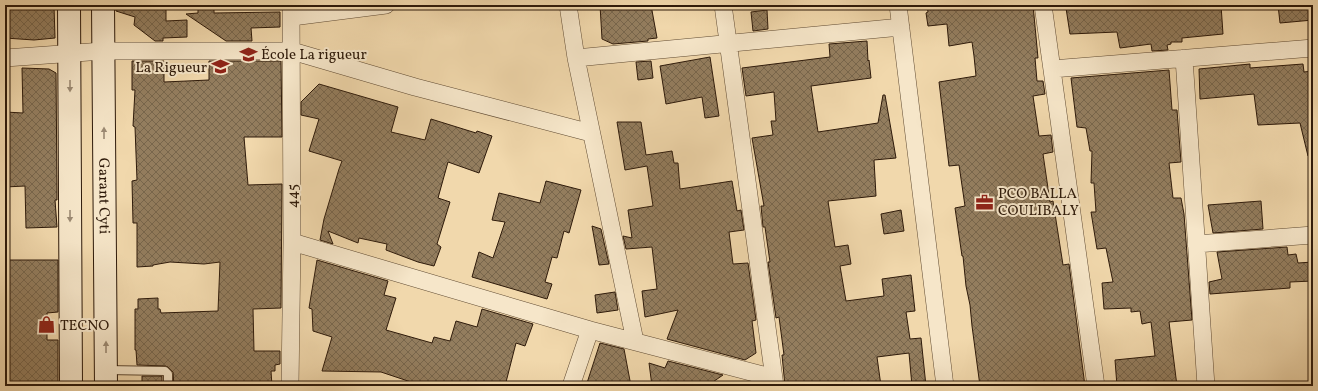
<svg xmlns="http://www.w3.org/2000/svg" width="1318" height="391" viewBox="0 0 1318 391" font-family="Vollkorn,serif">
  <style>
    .building { fill: url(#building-cross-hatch); stroke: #2e1a0a }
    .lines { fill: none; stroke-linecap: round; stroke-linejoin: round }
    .lane-casing { stroke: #5f4a32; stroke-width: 10 }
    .street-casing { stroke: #5f4a32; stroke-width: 18 }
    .secondary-casing { stroke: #2e1a0a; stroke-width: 24 }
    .lane { stroke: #f6e6c9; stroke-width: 8 }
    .street { stroke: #f6e6c9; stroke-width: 17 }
    .secondary { stroke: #f6e6c9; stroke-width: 22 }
    .oneway { fill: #9c8a73 }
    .labels { text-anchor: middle; stroke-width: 4; stroke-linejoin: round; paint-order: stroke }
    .poi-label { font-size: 15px; fill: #2e1a0a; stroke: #f6e6c9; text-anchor: start }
    .street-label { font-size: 15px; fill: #2e1a0a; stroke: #f6e6c9 }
  </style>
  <defs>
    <pattern id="building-cross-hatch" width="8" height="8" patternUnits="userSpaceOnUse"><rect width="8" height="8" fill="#937d5e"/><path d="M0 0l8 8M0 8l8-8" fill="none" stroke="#78664c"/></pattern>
  </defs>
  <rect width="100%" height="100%" fill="#f1d8ac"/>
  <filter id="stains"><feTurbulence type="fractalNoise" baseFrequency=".005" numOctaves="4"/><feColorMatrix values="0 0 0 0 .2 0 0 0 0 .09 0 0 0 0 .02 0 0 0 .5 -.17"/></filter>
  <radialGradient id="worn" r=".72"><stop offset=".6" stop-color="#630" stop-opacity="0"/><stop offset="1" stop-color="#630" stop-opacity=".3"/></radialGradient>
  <path class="building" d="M116 5H160L166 9V21L187 20V37L163 38V41H155L134 25 135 17 116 11Z
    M198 5H214V13L280 12V27L251 28 252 41H226L186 14 198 13Z
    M600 5H651L657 38 648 39V41L613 44 602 39Z
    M927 5H1033L1038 58H1035L1037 81H1043L1045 94 1033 96 1039 136 1051 135 1053 152 1043 154 1050 202 1053 201 1063 265 1069 264 1085 386H980L972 326 970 305 966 286 963 256H962L955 208 965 206 959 165 949 166 939 82 976 76 974 56 972 42 949 46 947 24 928 26 926 13 928 12Z
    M1110 5H1221L1223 34 1182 38V42H1171V44L1167 45 1168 50 1152 51 1151 44 1120 48 1117 32 1070 34 1066 8Z
    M1278 5H1313V20L1280 23Z
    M5 6H32V7L54 6 55 38 34 40 5 38Z
    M767 10 768 29 753 31 751 12Z
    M867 41 868 61 869 60 871 78 811 86 818 132 878 123 883 95H885L896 158 874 160 876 196 828 201 835 247 848 245 851 264 840 266 846 301 884 296 882 279 911 275 915 311 906 312 910 339 921 338 926 386H912L909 353 877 357 881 386H785L782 355H784L779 317 776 318 768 262H770L765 227H763L761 206H764L752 138 773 135 771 121H776L774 92 746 96 742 68 830 57 829 44Z
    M710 57 719 116 705 118 702 97 666 104 660 66Z
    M132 61H164V82L209 80V61H281L282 137H244L248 185 282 184 281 308 253 309 254 351H280V364L275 365V371H271L272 386H174L173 372 168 367 165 366 137 365 136 350H135V309H138V299L158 298V309H160L161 313 218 311 220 262 204 264 170 262 153 265V266L137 267V223H133L132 181 137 180 135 127 133 126 135 90H132Z
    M651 61 653 78 638 80 636 62Z
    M1250 64V68L1303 64 1304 72 1313 71V155L1308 156 1300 123 1258 125 1254 94 1200 99 1199 69Z
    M22 68 49 69 56 73 57 190V200H55L57 227 26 228 25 186 5 187V112L23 113Z
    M1169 70 1172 110H1177L1181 162 1169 163 1173 198H1181L1184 214 1192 320 1169 322 1177 386H1117L1115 360 1155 356 1151 322 1142 324 1140 311 1131 312V308L1104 309 1102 283 1113 282 1106 248 1097 249 1091 212H1096L1094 183H1091L1092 151H1090L1086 128 1077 127 1071 78Z
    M319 84 398 107 391 132 425 140 431 119 476 133 477 131 492 136 479 173 448 162 438 198 450 202 437 244 441 247 434 266 418 262 386 250 387 244 359 238 358 243 328 231 333 244 320 240 324 219 339 169 342 161 309 151 319 119 301 115V102Z
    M617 122H641L646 155 672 151 674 163H678L680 189 732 181 737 211 741 210 744 230 729 232 733 264 748 263 756 320 752 321 756 353 745 360 667 339 678 310 645 317 642 291 657 289 652 247 626 249 623 236 632 238 628 210 653 206 647 166 625 170Z
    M546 181 581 190 569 233 564 231 557 258 552 257 545 282 552 284 547 299 472 277 479 252 493 258 505 222 492 220 499 193 540 203Z
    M1261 201 1263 229 1213 233 1208 205Z
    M901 210 904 231 884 234 881 214Z
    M592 226 601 229 609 264 599 265Z
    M1287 247 1288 255 1296 254 1298 263 1313 262V281L1290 282V288L1210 294 1209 282 1222 279 1217 252Z
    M5 260H58V312L47 313V340H58V386H5Z
    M317 260 388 281 384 295 396 298 386 330 432 343 434 337 450 341 456 321 477 327 482 309 533 324 525 346 516 343 505 386H423L381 372 322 371 332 337 313 331 312 309 309 308Z
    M615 292 618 310 597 313 595 295Z
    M600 343 624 349 631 386H586Z
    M668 361 723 375 707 386H652L649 363 665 368Z
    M142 376H162V386H142Z"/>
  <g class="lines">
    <defs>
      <path id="lane" d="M107 370 165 371 168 374V386"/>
      <path id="street" d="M568 5 576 58 635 341
        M723 5 775 386
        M898 5 945 386
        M1043 5 1096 386
        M292 17 386 5
        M5 58 103 51H292L415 87 591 133
        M576 58 901 27
        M1184 58 1206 386
        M1052 69 1313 48
        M292 242 590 330 774 378
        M1196 244 1313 235
        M290 386 292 242 291 5
        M571 386 590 330"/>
      <g id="secondary">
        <path d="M69 5 71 386"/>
        <path id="s1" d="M103 5 106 386"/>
      </g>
    </defs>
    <use href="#lane" class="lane-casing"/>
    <use href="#street" class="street-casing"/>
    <use href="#secondary" class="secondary-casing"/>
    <use href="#lane" class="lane"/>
    <use href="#street" class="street"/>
    <use href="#secondary" class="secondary"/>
  </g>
  <defs><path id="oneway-solid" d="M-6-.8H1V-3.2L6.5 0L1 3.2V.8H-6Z"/></defs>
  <g class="oneway">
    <use href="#oneway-solid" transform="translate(70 86) rotate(90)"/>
    <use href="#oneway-solid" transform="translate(104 133) rotate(-90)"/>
    <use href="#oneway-solid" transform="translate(70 216) rotate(90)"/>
    <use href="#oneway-solid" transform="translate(106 347) rotate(-90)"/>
  </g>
  <defs>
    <symbol id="school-bare" viewBox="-9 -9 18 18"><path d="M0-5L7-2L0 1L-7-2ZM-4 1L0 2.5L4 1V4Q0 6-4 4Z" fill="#8f2418" stroke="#f6e6c9" stroke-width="2.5" paint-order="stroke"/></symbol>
    <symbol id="office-bare" viewBox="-9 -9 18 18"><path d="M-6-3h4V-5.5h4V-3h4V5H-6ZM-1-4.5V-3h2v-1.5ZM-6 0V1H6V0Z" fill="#8f2418" stroke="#f6e6c9" stroke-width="2.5" paint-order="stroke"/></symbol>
    <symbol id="shop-bare" viewBox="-9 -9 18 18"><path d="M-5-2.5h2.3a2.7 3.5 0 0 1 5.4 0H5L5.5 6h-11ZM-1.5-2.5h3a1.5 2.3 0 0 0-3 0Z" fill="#8f2418" stroke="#f6e6c9" stroke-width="2.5" paint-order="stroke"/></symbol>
  </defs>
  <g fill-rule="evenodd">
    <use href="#school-bare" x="236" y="42" width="25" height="25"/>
    <use href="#school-bare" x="208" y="54" width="25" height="25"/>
    <use href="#office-bare" x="972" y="190" width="25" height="25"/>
    <use href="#shop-bare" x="34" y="312" width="25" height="25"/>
  </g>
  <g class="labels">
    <g class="poi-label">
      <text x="261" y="59">École La rigueur</text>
      <text x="207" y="72" text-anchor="end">La Rigueur</text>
      <text x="998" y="198">PCO BALLA<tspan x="998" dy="17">COULIBALY</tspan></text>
      <text x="60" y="330">TECNO</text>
    </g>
    <g class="street-label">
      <text dy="5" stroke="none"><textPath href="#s1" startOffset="191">Garant Cyti</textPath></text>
      <text transform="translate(292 196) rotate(-90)" y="5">445</text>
    </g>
  </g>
  <rect width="1318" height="391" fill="none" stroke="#f1d8ac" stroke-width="20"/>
  <rect x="6" y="6" width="1306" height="379" fill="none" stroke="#2e1a0a" stroke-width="2"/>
  <rect x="10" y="10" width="1298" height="371" fill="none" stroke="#2e1a0a"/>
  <rect width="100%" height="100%" filter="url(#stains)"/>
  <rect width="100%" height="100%" fill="url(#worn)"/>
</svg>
